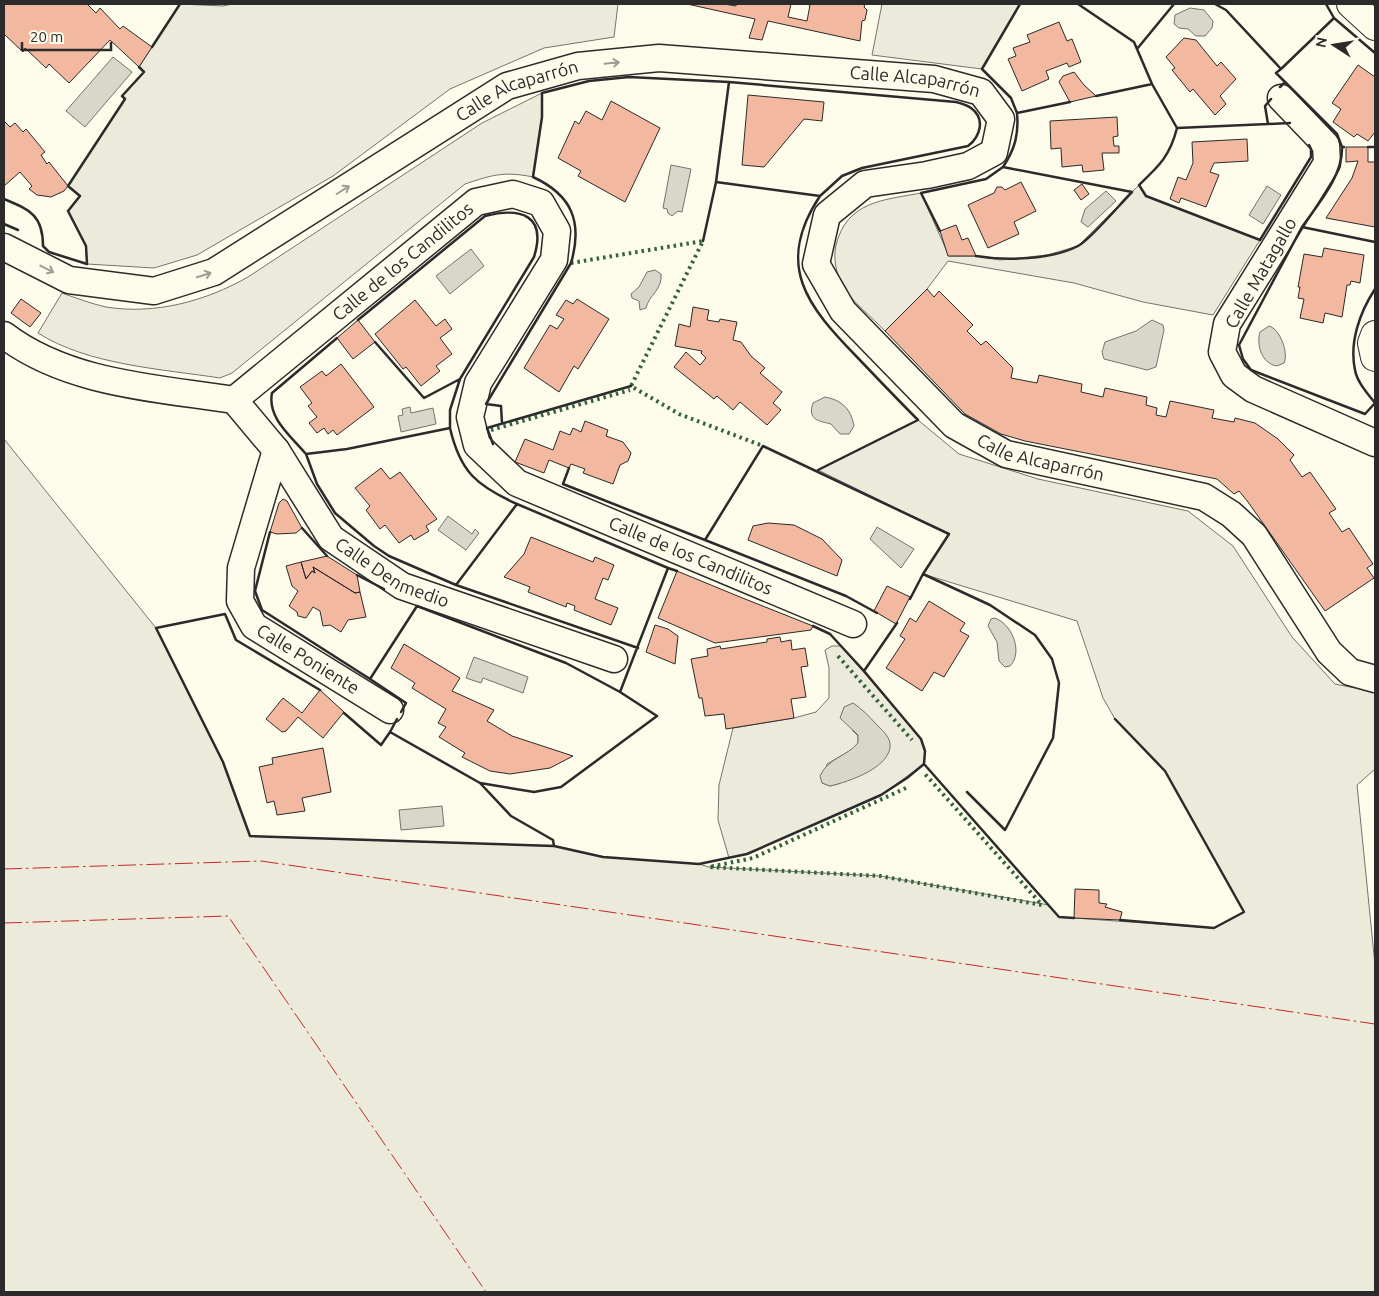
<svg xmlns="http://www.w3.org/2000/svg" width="1379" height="1296" viewBox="0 0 1379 1296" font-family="Ubuntu,sans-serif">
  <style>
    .green { fill: #ecebdb; stroke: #74746e; fill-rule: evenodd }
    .water { fill: #d8d7c9; stroke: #74746e }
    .building { fill: #f2b8a0; stroke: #2b2b2b }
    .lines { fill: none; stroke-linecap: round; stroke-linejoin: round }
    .minor-casing { stroke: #2b2b2b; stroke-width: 29 }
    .tertiary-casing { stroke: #2b2b2b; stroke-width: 30 }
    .minor { stroke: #fdfbea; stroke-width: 26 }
    .tertiary { stroke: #fdfbea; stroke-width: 28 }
    .hedge { stroke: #34623c; stroke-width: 4; stroke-dasharray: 2.5 4; stroke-linecap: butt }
    .wall { stroke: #2b2b2b; stroke-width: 2.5 }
    .power { stroke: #c62828; stroke-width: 1; stroke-dasharray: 18 4 2.5 4; stroke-linecap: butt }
    .oneway { stroke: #9e9d94 }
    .labels { text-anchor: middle; stroke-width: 4; stroke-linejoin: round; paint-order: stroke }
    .street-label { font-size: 18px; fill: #2b2b2b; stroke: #fdfbea }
  </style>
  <rect width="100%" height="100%" fill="#fdfbea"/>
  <path class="green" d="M180 4 223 6 232 4H618L614 37 544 48 450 89 333 176 197 255 154 268 87 264 86 246 68 211 79 196 68 186 125 99 122 96 144 72 139 67Z
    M882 4H1020L982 69 872 55Z
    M542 93V117L533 177C504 171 492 175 465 184L232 373 220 378C162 369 88 365 38 333L62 293C76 298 92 304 106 307 155 315 206 301 248 277L482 123Z
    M1139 185 1146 196 1260 240 1213 315 1143 302 1074 283 948 261 927 289 885 331C872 317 852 302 843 286 836 274 833 258 836 245 847 201 884 200 921 193L949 256H976L1000 260 1047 255 1078 246Z
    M918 420 959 454 1038 479 1188 511 1233 546 1292 637 1335 684 1375 692V769L1357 785 1375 965V1292H4V439L156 628 223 762 250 836 554 846 603 857 699 864 709 867 880 876 1049 905 1059 917 1074 918 1214 928 1244 912 1165 771 1115 719 1103 698 1077 621 923 574 949 534 818 470Z
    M832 646H841L921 739 925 751 924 764 881 795 747 854 729 858 718 820 719 785 733 728 794 718 816 712 829 698V668L825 650ZM852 730 889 752 838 784 830 786 822 783 827 764 853 749 858 743V736Z"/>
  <path class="water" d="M1190 8 1204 10 1213 21 1212 28 1205 36H1196L1188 29 1179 28 1174 24 1175 15Z
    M113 57 132 72 85 127 66 111Z
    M671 165 691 169 682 212 678 211 672 216 668 213 667 209 663 208Z
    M1267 186 1281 195 1263 224 1249 215Z
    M1106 191 1116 201 1088 227 1081 222 1085 209Z
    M471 249 484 266 450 294 436 276Z
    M655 270 661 274C663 289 649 295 646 308L640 310 639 301 632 298 631 294 639 287 647 272Z
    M1152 320 1163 325 1164 330 1156 367 1147 370 1104 359 1102 352 1105 342 1136 331Z
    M1269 326C1280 329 1289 353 1284 363L1277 366C1262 364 1256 345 1260 332Z
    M825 397C842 400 851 409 854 426L849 434H840L831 424C819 421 807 420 813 403Z
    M410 407 411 413 433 408 436 424 401 432 398 416 403 415 402 409Z
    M448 516 472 534 475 529 479 533 466 550 438 530Z
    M877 527 914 549 901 568 870 539Z
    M994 618C1011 622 1024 652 1010 666L1005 667 999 661 997 642 988 626 991 619Z
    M474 657 528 677 523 693 483 678 481 683 466 678Z
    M853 703C862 709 869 716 876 724 881 729 889 736 890 743 893 767 848 782 830 786L822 783 820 776C828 758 846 757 858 743V735L840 718 844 707Z
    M442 806 444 826 401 830 399 810Z"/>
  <path class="building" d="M4 4H87L96 13 100 8 120 29 123 26 152 47 139 67 110 40 69 83 49 64 46 68 25 48 23 52 4 34Z
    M687 4H724L736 6V4H791L788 17 807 21 810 5 805 4H865L864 7 867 10 865 20 862 21 860 41 768 21 762 40 749 38 755 19Z
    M1059 22 1067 41 1072 39 1081 62 1069 67 1067 63 1046 71 1049 79 1022 91 1008 59 1016 56 1013 48 1030 42 1027 35Z
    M1184 38 1196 40 1217 66 1221 62 1236 79 1220 96 1226 104 1215 115 1193 89 1190 92 1172 70 1175 68 1166 57Z
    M1358 65 1375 77V132L1368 141 1357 134 1354 137 1333 122 1341 109 1332 103Z
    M1074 72 1084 85 1096 96 1070 102 1059 82 1063 76Z
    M748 95 824 102 822 121 804 119 764 167 742 165Z
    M611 101 660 128 625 202 578 176 581 171 558 158 575 121 579 124 586 111 602 120Z
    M1117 117 1118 136 1113 137 1114 146H1119V153H1102L1104 170 1083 172 1082 165 1062 167 1061 148 1051 149 1050 121Z
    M4 121 10 127 15 123 23 132 26 129 45 152 41 155 47 164 49 162 68 186 64 191 51 197 37 195 29 189 32 186 20 172 4 186Z
    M1247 139 1248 161 1214 163 1210 172 1219 175 1206 207 1181 198 1179 203 1170 199 1178 177 1186 180 1193 163 1192 142Z
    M1346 147H1368V162H1375V227L1326 218 1352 178 1358 161 1346 162Z
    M1021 182 1036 211 1014 222 1019 234 988 248 968 205 994 193 997 187H1002L1005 190Z
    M1082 184 1089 194 1081 200 1074 190Z
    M956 225 962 240 968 238 976 256H948L940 231Z
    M1324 248 1364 255 1360 283 1351 281 1350 285H1347L1342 317 1325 313 1323 323 1300 318 1304 299 1298 298 1300 287H1298L1304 254 1322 257Z
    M927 289 934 297 939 291 973 325 967 331 981 345 986 341 1013 368 1011 378 1037 383 1039 375 1082 384 1081 392 1103 397 1105 388 1147 397 1146 405 1157 408 1156 415 1166 417 1170 401 1214 410 1212 418 1234 422 1235 418 1255 423 1278 439 1294 455 1290 460 1302 477 1310 472 1336 509 1329 513 1342 532 1349 528 1373 564 1367 568 1374 578 1325 611 1248 502 1239 491 1234 494 1217 479 1025 441 1001 434 965 414 885 331Z
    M21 299 41 313 30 327 11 313Z
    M577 299 609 319 578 369 574 366 559 392 524 368 550 325 557 329 564 319 556 315 566 300 573 304Z
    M415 300 436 326 445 319 452 329 440 338 452 354 436 366 440 371 421 386 406 367 403 369 375 334Z
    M693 307 709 310 707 320 719 322 720 319 737 322 733 340 741 342 751 356 765 368 760 373 782 392 773 403 781 410 767 425 740 402 733 410 717 396 714 399 674 367 686 352 700 365 706 358 701 353 702 351 675 346 679 324 690 327Z
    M358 320 375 342 353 359 337 338Z
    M341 364 374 407 337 435 333 430 328 434 324 428 317 433 309 423 317 417 308 406 312 403 300 387 322 371 326 376Z
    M585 421 608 430 606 436 623 442 631 453 628 461 620 465 613 484 583 473 585 469 571 464 569 468 549 460 544 473 515 462 525 439 553 450 560 431 570 435 573 428 581 432Z
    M381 468 390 479 400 472 437 519 426 526 429 531 414 540 411 535 399 543 385 525 380 529 366 510 370 506 355 488Z
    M283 499 287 501 302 528 296 533 277 534 270 532 279 503Z
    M768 523 794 525 822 539 842 560 837 576 748 540 753 526Z
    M531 537 593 562 595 557 614 565 608 580 603 578 595 599 618 608 611 625 574 610 575 606 567 603 566 607 528 592 530 587 504 577 524 554Z
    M327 556 357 575 360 592 355 593 313 567 315 573 312 571 306 579 301 562Z
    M301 562 306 579 312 571 315 573 313 567 355 593 360 592 366 617 348 620 341 632 330 625 323 626 320 611 313 607 306 618 298 616 297 612 289 606 298 591 292 586 286 566Z
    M677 571 740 597 813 626 811 630 715 643 658 618Z
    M887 586 910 597 896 624 874 611Z
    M929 601 965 623 960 631 969 636 944 677 934 672 922 691 886 668 905 639 900 636 910 618 916 622Z
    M655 625 668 629 678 636 675 664 646 652Z
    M780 637 781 642 791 640 792 650 805 648 808 666 801 667 806 697 791 699 794 718 726 729 724 714 705 716 702 698H699L691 659 708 656 707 649 720 646 721 649 767 642V639Z
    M404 644 460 678 452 691 494 710 487 721 512 736 573 756 550 768 510 774 490 771 462 757 465 753 439 737 446 727 438 723 446 709 412 688 415 683 391 668Z
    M320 690 344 712 323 738 298 717 286 731 282 732 266 719 283 698 302 713Z
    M323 748 331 792 302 798 305 811 277 815 274 801 267 803 259 767 273 764 272 758Z
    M1075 889 1099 890V903L1107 904 1105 907 1122 912 1120 920 1074 918Z"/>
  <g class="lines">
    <defs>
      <g id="minor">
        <path d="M1281 98 1326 145 1327 163 1227 324 1222 352 1234 375 1253 389 1375 443"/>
        <path id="s1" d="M4 247 69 280 154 291 214 272 507 86 578 66 659 58 934 79 981 92 1001 119 994 152 968 166 927 175 865 184 827 215 816 264 843 311 954 425 1006 454 1204 497 1231 514 1254 535 1329 652 1350 672 1375 679"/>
        <path id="s2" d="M4 335C68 384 157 388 234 400L476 202 513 194 541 203 557 231 554 260 478 383 470 417 477 445 517 483 853 624"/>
        <path id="s3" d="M234 400 276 450 331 538 402 586 614 659"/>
        <path id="s4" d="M276 450 241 568 240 601 254 626 390 710"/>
      </g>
      <path id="tertiary" d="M1351 4 1375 26
        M1375 335 1372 343 1375 357"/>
    </defs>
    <use href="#minor" class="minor-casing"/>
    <use href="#tertiary" class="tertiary-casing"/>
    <use href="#minor" class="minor"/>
    <use href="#tertiary" class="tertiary"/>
    <path class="hedge" d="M571 263 703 241 631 386 679 414 763 446
      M491 430 630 390
      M838 656 912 740
      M906 788 753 858 709 867 880 876 1042 905 925 774"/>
    <path class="wall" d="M1020 4 982 69 1011 98 1017 113 1070 102
      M1078 4 1134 42 1152 84 1096 96
      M1215 4 1226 10 1281 69 1334 18 1326 4
      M1334 18 1375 53
      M152 47 180 4
      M1137 49 1174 4
      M1285 82 1337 134 1342 147H1344
      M1152 84 1177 128 1268 124 1265 106 1271 99
      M1280 87 1285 82 1276 73 1281 69
      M1268 124 1290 123
      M1177 128C1170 156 1159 166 1139 185L1146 196 1260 240 1311 157V149L1309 145
      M1342 147C1343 176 1318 204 1302 227L1375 242
      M1368 147H1375
      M1003 167C1015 149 1019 134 1017 113
      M716 182 729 82 956 102C960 103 967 105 971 108 986 119 980 137 968 146L862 168 842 176 820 196
      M4 199C30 210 43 215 43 246L49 252 87 264 86 246 68 211 80 196 68 186 125 99 122 96 144 72 139 67
      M4 224 18 230
      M1302 227 1239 345 1243 359 1251 370 1365 414 1375 403
      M940 231 921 193 986 179 1003 167 1132 192C1120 204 1090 240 1078 246 1051 260 1005 261 976 256
      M703 241 716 182 820 196C774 265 807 306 857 357 877 378 897 399 918 420L818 470
      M1375 289C1360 312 1349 342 1355 370 1357 382 1368 394 1375 403
      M358 320 485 216C521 207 547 215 534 257L460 379
      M375 342 424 398 460 379 450 410V428
      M502 423 501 406 486 404 571 263C583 222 572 195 533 177L542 117V93L589 81 629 77 729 82
      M493 444 487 428 631 386
      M306 454C291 436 267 418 272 393L337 338
      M569 468 563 484 705 540
      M302 528 327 556
      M270 532 255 591 262 610 370 679
      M677 571 668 568 620 692 657 716 561 787 534 792 480 783 511 816 553 840 554 846 603 857 699 864 747 854 881 795 907 778 924 764
      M357 575 384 589
      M456 585 389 556 374 546 335 513 317 484 306 454 347 449 450 428C460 472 477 486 517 504
      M910 599 923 574 990 605 1035 635 1052 659 1059 683 1053 738 1005 830 967 792
      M877 613 846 596 705 540 763 446 949 534 923 574
      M897 623 864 671 921 739 925 751 924 764 1059 917 1074 918
      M813 626 830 634 864 671
      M638 648 456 585 517 504 668 568
      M320 690 236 640 225 614 156 628 223 762 250 836 554 846
      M401 712 406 703 370 679 417 606 566 663 620 692
      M344 713 381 745 390 732 480 783
      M1115 719 1165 771 1244 912 1214 928 1120 920
      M390 732 397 719"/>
    <path class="power" d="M4 869 261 861 1375 1024
      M4 923 228 916 486 1292"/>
  </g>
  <defs><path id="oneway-shaft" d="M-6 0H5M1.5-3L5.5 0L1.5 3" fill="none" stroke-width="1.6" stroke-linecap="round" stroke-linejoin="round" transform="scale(1.25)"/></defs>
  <g class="oneway">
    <use href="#oneway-shaft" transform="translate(612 63) rotate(-6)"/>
    <use href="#oneway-shaft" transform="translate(343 190) rotate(-32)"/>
    <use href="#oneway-shaft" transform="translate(47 269) rotate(27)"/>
    <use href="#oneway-shaft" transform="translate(204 275) rotate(-17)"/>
  </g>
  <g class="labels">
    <g class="street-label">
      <text dy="6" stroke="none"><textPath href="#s1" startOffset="981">Calle Alcaparrón</textPath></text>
      <text dy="6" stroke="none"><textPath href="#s1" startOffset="576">Calle Alcaparrón</textPath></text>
      <text dy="6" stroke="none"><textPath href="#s2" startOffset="460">Calle de los Candilitos</textPath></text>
      <text transform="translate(1261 273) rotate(-60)" y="6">Calle Matagallo</text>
      <text dy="6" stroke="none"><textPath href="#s1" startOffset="1656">Calle Alcaparrón</textPath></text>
      <text dy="6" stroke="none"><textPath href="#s2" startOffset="1135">Calle de los Candilitos</textPath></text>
      <text dy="6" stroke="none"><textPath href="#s3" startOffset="240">Calle Denmedio</textPath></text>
      <text dy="6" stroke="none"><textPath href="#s4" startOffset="248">Calle Poniente</textPath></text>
    </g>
  </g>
  <rect width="1379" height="1296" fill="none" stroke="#2b2b2b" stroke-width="10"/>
  <g transform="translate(1334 45) rotate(282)" stroke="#fdfbea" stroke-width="4" paint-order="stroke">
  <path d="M0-4L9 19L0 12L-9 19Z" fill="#2b2b2b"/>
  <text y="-8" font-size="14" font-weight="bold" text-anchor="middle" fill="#2b2b2b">N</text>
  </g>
  <path d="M22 42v8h89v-8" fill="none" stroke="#2b2b2b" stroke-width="2.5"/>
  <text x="30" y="42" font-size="15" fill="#2b2b2b" stroke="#fdfbea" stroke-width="4" paint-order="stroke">20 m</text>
</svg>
